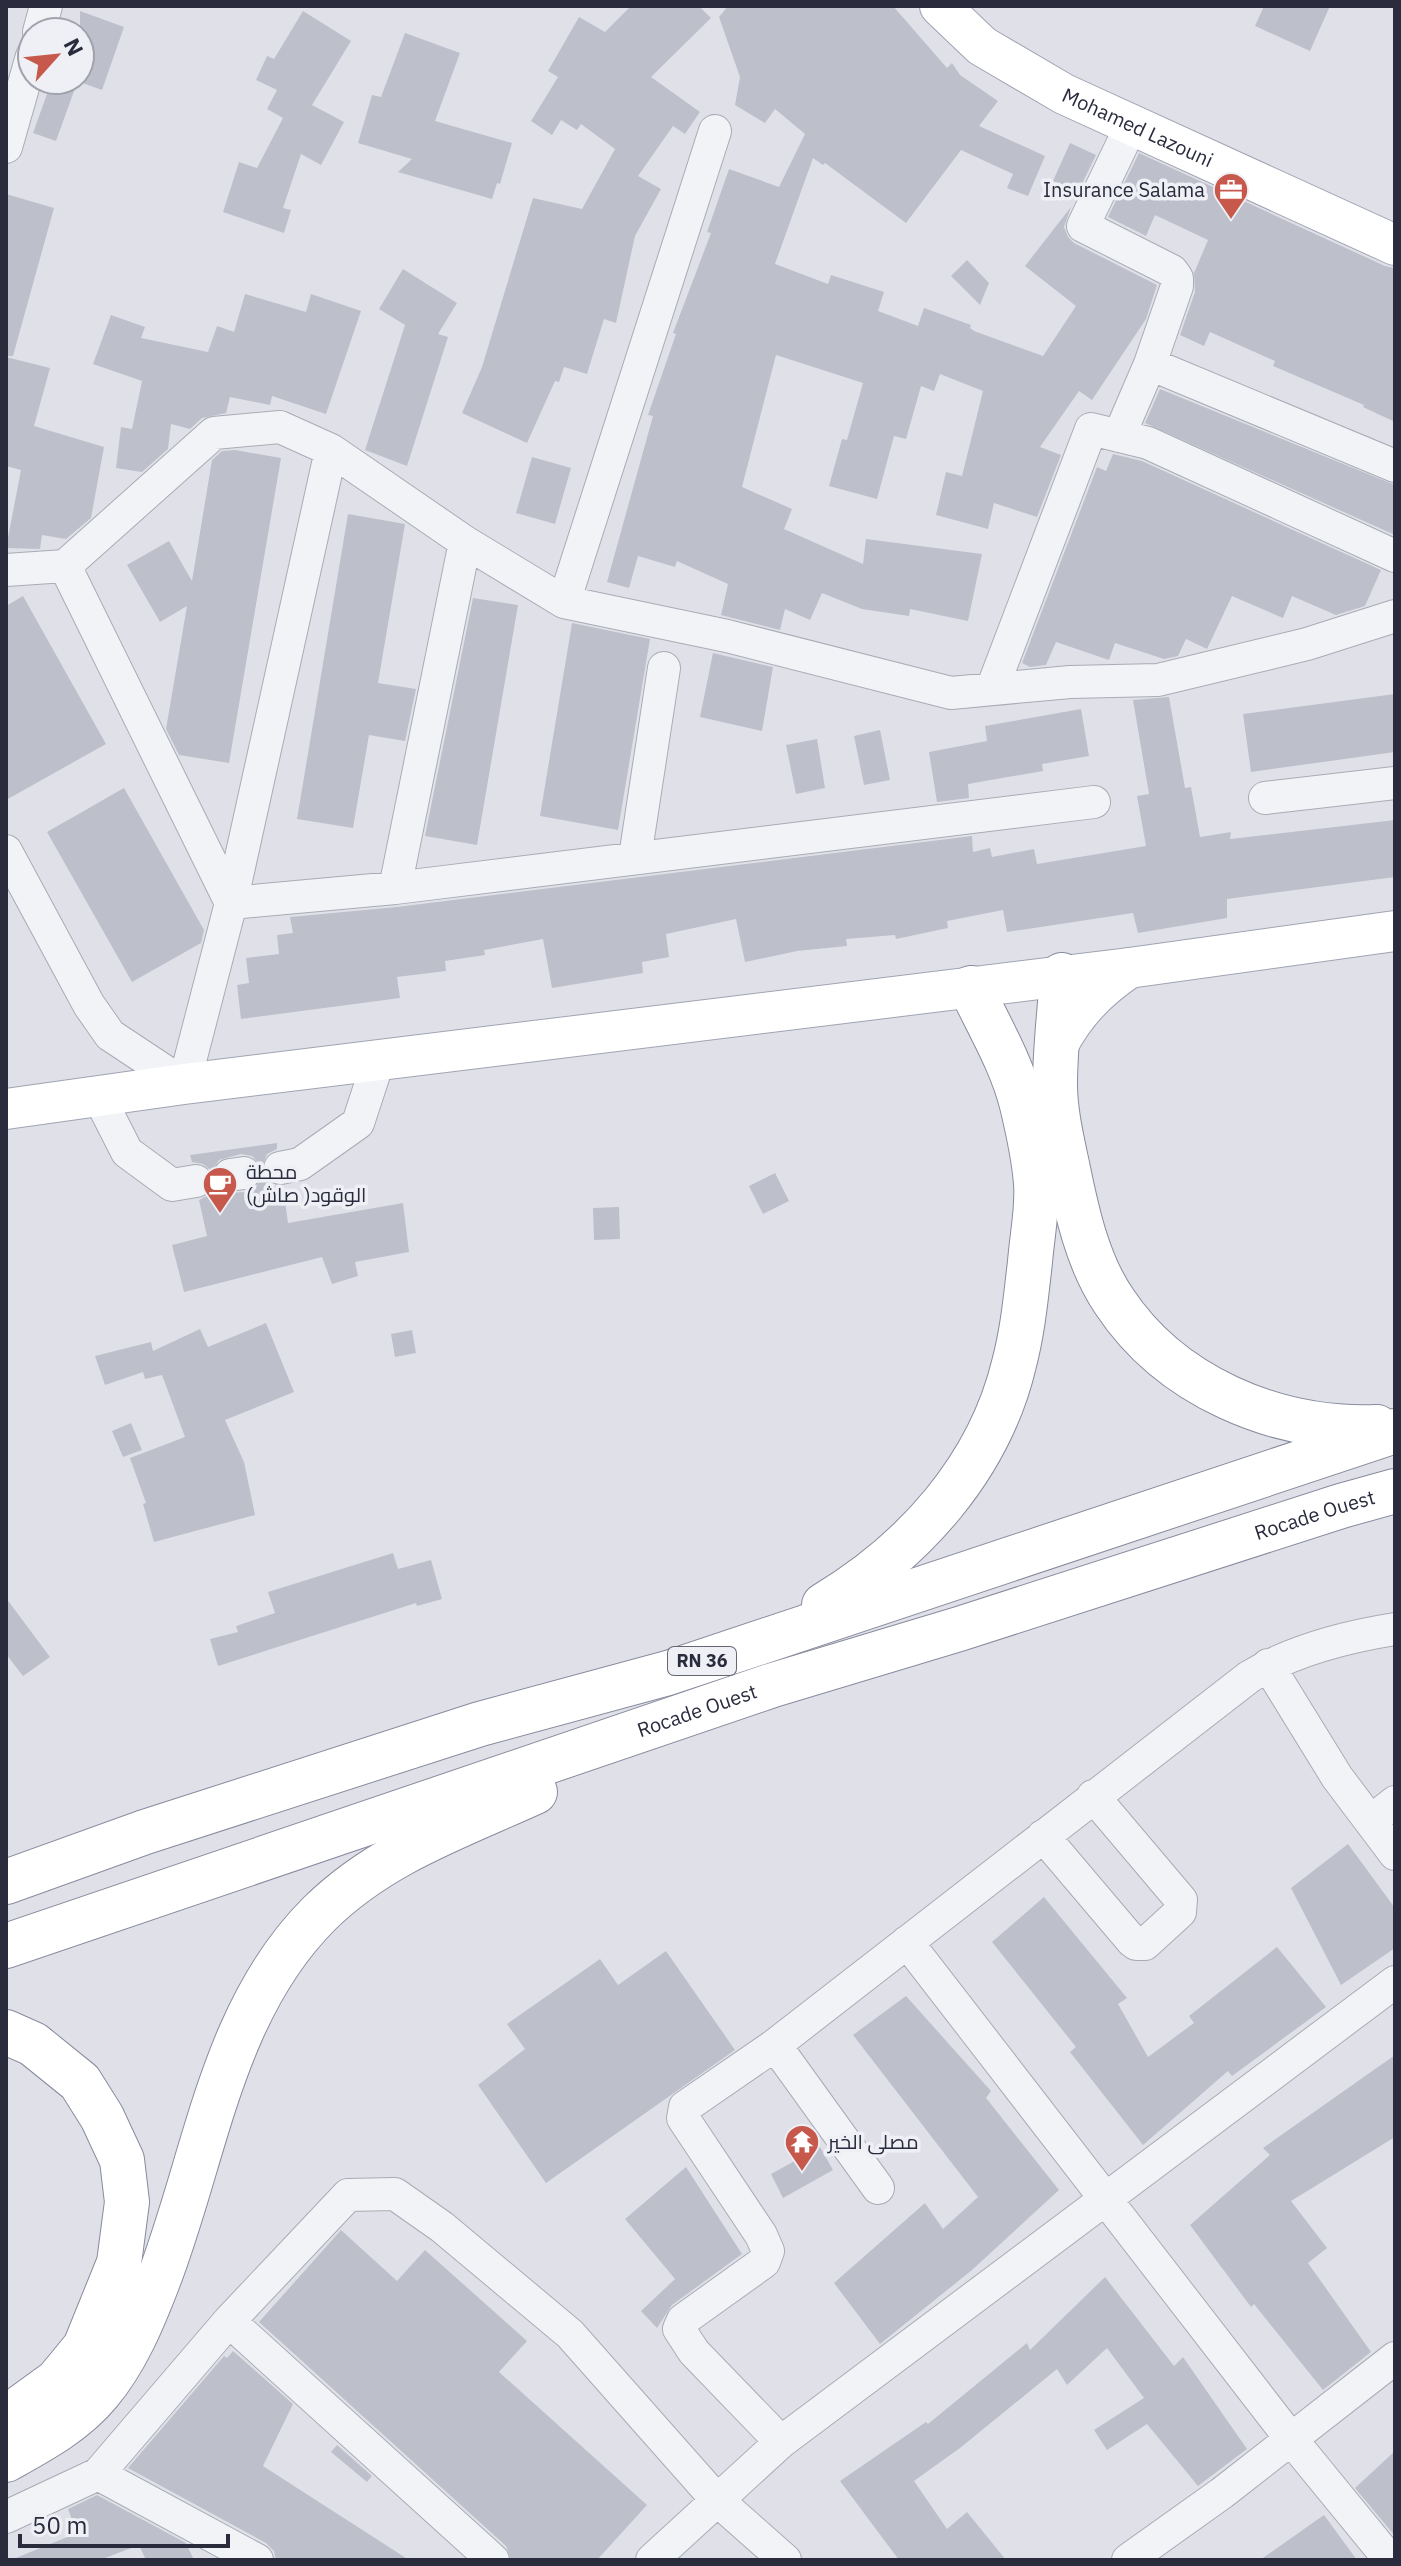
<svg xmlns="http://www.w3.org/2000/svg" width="1401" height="2566" viewBox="0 0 1401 2566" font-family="'IBM Plex Sans',Cairo,sans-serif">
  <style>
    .building { fill: #bdbfcb }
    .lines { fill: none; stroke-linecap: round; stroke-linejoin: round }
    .minor-casing { stroke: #a9abb5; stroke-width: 34 }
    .major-casing { stroke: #a0a3b3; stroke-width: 42 }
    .highway-casing { stroke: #888b9e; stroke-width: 46 }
    .minor { stroke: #f2f3f7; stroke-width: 32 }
    .major { stroke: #fff; stroke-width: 40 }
    .highway { stroke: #fff; stroke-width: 44 }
    .labels { text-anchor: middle; stroke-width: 7; stroke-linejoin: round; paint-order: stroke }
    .shield { fill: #eff0f6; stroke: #656775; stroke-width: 2 }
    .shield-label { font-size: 18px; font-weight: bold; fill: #2a2c3e }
    .street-label { font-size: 20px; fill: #2a2c3e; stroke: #eff0f6 }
    .poi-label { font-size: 20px; fill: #2a2c3e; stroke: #eff0f6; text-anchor: start }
  </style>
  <rect width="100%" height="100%" fill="#e0e1e8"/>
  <path class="building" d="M631 6H699L711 18 651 77 700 112 685 134 673 126 638 176 661 189 635 236 616 323 604 319 587 374 564 367 559 382 555 381 527 443 462 413 482 367 533 198 582 209 615 149 581 124 577 130 561 120 552 135 531 121 558 77 548 71 579 17 605 32Z
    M728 6H893L947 68 952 63 960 75 998 101 979 126 1045 156 1028 196 1007 188 1013 174 961 150 906 223 825 163 823 165 813 158 775 264 828 284 831 275 884 292 878 311 918 326 924 308 971 325 970 328 974 331 1043 356 1076 306 1025 266 1071 207 1064 227 1068 237 1074 243 1157 285 1146 319 1092 400 1079 391 1040 447 1061 455 1037 517 994 503 988 529 936 515 946 472 962 476 983 391 940 374 934 391 921 386 906 439 894 436 877 499 829 486 842 439 847 440 863 383 776 355 742 487 792 509 784 529 863 564 866 539 982 554 968 621 910 609 909 616 862 609 822 593 810 620 785 609 780 630 721 615 728 584 677 561 675 567 638 556 629 588 607 582 653 416 648 415 676 334 673 333 711 233 707 232 729 169 779 187 805 134 775 109 765 123 735 105 740 77 719 17Z
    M1264 6H1330L1310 51 1255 26Z
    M80 11 124 27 102 90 80 82Z
    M303 11 351 41 312 105 344 122 321 165 301 154 283 208 291 210 284 233 223 212 239 162 257 168 283 118 267 109 277 90 256 80 267 56 274 59Z
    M405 33 460 53 435 121 512 143 500 184 497 183 492 199 398 172 412 159 358 143 372 95 381 97Z
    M52 80H78L56 141 33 133Z
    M1070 143 1096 155 1078 192 1053 181Z
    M1139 153 1385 266 1395 268V422L1363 407 1364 405 1273 366 1275 361 1210 332 1204 346 1180 335 1195 292 1194 273 1208 240 1155 215 1146 236 1108 217Z
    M6 194 54 208 13 356H6Z
    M967 260 989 283 980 305 951 276Z
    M403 269 457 303 438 334 448 337 407 466 365 450 405 325 379 309Z
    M245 294 306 312 311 294 361 311 326 414 272 396 270 405 230 397 226 413 202 418 190 429 171 424 168 449 142 472 116 468 121 427 132 429 142 381 93 364 111 315 145 327 141 338 208 352 217 326 234 332Z
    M6 357 50 368 34 426 104 447 91 518 66 539 42 535 40 549 6 548 21 470 6 466Z
    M1160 389 1395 485V535L1145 423Z
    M235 450 281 458 229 763 179 755 166 729 187 606 160 622 127 565 169 541 192 581 212 460 222 451Z
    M1113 454 1142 461 1381 570 1365 606 1336 615 1292 596 1283 618 1232 596 1207 649 1186 639 1178 656 1164 659 1115 643 1109 660 1056 642 1046 665 1030 667 1022 663 1097 467 1106 471Z
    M532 457 571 468 555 524 516 513Z
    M348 514 405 524 378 683 416 689 405 741 369 735 353 828 297 819Z
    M23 596 106 744 6 800V606Z
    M473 598 518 605 477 845 425 836Z
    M572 623 650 639 618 830 540 816Z
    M713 653 773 667 762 731 700 717Z
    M1395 694V752L1251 772 1243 714Z
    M1169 697 1185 788 1191 787 1200 837 1231 832 1230 839 1395 820V877L1227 899V918L1138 933 1133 913 1007 932 1003 910 947 921 948 928 896 939 895 935 846 939 847 946 797 951 745 962 736 919 666 934 669 957 642 962 643 973 552 988 543 939 484 950 485 955 445 961 446 971 397 977 400 998 241 1019 237 985 249 983 246 958 279 954 277 935 293 933 290 917 397 907 972 836 973 852 990 848 992 857 1034 849 1037 864 1146 846 1137 796 1149 794 1133 700Z
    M1081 709 1089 756 1042 764 1043 771 968 784 969 798 937 802 929 752 987 741 985 726Z
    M880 730 890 780 864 785 854 736Z
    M817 739 825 788 796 794 786 745Z
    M124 788 204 930 201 943 132 982 47 832Z
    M277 1143V1149L267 1154 262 1167 252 1156 241 1154 219 1160 212 1171 203 1164 192 1162 190 1155Z
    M775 1173 789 1201 763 1214 749 1186Z
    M262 1174 273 1186 283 1187 288 1223 403 1203 409 1252 355 1262 358 1276 332 1284 322 1257 184 1292 172 1245 207 1236 199 1200 209 1195 214 1185 224 1193 247 1192 256 1187Z
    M619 1207 620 1239 594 1240 593 1208Z
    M266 1323 294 1392 225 1420 244 1462 255 1515 154 1542 143 1504 146 1503 130 1458 185 1437 162 1375 145 1379 143 1372 105 1385 95 1356 151 1342 153 1351 200 1329 208 1347Z
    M412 1330 416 1353 395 1357 391 1334Z
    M131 1423 142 1450 123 1457 112 1431Z
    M393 1553 398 1569 431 1560 442 1599 417 1606 416 1603 218 1666 210 1639 238 1632 236 1626 275 1613 268 1592Z
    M6 1598 50 1657 23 1676 6 1654Z
    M1348 1844 1395 1908V1948L1341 1985 1291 1888Z
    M1044 1897 1127 1998 1118 2004 1148 2057 1194 2023 1189 2016 1277 1947 1326 2007 1232 2076 1228 2071 1143 2145 1070 2052 1076 2047 992 1942Z
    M666 1951 735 2050 546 2183 478 2085 525 2049 507 2024 600 1959 618 1985Z
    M906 1996 991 2091 986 2098 1059 2190 972 2270 880 2344 834 2283 925 2203 943 2229 978 2197 853 2035Z
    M1395 2055V2137L1291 2201 1327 2248 1308 2263 1371 2352 1323 2390 1254 2304 1251 2307 1190 2225 1270 2155 1263 2148Z
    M820 2147 833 2170 783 2198 771 2174Z
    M686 2167 742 2254 672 2305 657 2328 641 2311 675 2279 625 2219Z
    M341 2230 397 2281 425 2250 527 2341 499 2372 647 2505 597 2560H511L506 2546 259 2322Z
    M1105 2277 1174 2366 1183 2357 1247 2449 1198 2486 1147 2424 1107 2450 1094 2430 1144 2398 1107 2348 1067 2385 1057 2369 960 2448 914 2481 947 2529 967 2512 1006 2560H899L840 2481 926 2422 928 2424 1027 2343 1030 2350Z
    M233 2351 293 2404 263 2466 409 2560H276L274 2551 266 2543 128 2468 224 2356 227 2358Z
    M337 2445 372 2476 367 2482 331 2452Z
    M1395 2451V2536L1355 2488Z
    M97 2495 186 2543 194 2560H146L139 2545 100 2560H11L77 2533 68 2509Z
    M1324 2515 1357 2560H1260Z"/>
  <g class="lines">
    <defs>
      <path id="minor" d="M39 32 46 6
        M6 147 32 56
        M1150 364 1395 466
        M1119 436 1150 364 1177 286V278L1172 271 1083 226 1132 124
        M65 566 231 903 395 888 1094 802
        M6 570 65 566 214 433 280 427 331 450 465 542 564 602 727 636 951 693 1070 682 1158 680 1307 644 1395 616
        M564 602 715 131
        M992 689 1091 429 1148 443 1395 556
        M1265 798 1395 783
        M6 851 89 1005 110 1035 184 1084 231 903 331 450
        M635 857 664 668
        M395 888 465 542
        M99 1097 127 1152 172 1185 196 1181
        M280 1168 300 1164 358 1123 378 1062
        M230 1175 244 1173
        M1268 1665 1337 1777 1395 1854
        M1371 1821 1395 1802
        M1043 1836 1132 1941 1136 1944H1145L1180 1912 1181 1900 1093 1796
        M907 1942 1291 2439 1390 2560
        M775 2045 685 2107 683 2118 761 2235 768 2251 764 2262 683 2320 679 2329 694 2352 781 2442
        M878 2188 775 2045 1249 1677C1293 1650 1345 1637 1395 1629
        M229 2321 348 2195 395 2194 442 2227 570 2334 716 2499 785 2560
        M98 2474 229 2321 493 2560
        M6 2517 98 2474 257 2560
        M652 2560 781 2442 1395 1982
        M1128 2560 1222 2493 1395 2358"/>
      <g id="major">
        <path id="s1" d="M940 6 982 46 1064 94 1395 245"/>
        <path d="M1058 1045C1075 1012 1098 989 1129 968"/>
        <path d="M6 1109 184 1084 1129 968 1395 931"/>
      </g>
      <g id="highway">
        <path d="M1062 975C1060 1011 1055 1048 1055 1084 1055 1112 1062 1141 1068 1169 1077 1213 1088 1263 1114 1301 1170 1386 1275 1431 1377 1427"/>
        <path d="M824 1605C914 1551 989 1468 1014 1364 1023 1330 1026 1296 1030 1262 1032 1236 1038 1208 1036 1183 1034 1158 1028 1130 1022 1105 1012 1064 989 1026 971 988"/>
        <path d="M6 1882 145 1832 480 1724 668 1673 1395 1431"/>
        <path id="s2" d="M6 1946 773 1685 959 1629 1341 1506 1395 1491"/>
        <path d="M6 2032 33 2044 80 2082 102 2117 122 2160 127 2202 119 2263 85 2347 57 2381 6 2418"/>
        <path d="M6 2460C40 2441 74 2423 99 2393 126 2361 143 2320 158 2281 206 2157 221 2011 320 1913 381 1853 458 1827 535 1792"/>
      </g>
    </defs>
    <use href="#minor" class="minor-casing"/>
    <use href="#major" class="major-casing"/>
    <use href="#highway" class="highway-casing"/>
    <use href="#minor" class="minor"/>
    <use href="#major" class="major"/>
    <use href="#highway" class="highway"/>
  </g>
  <defs>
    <symbol id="office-pin" viewBox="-11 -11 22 30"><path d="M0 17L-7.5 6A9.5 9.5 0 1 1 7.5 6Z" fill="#c6594c" stroke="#eff0f6"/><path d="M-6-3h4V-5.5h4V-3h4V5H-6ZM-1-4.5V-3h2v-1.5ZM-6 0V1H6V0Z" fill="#fff"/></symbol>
    <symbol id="cafe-pin" viewBox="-11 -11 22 30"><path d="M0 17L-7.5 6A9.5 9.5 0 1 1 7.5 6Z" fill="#c6594c" stroke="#eff0f6"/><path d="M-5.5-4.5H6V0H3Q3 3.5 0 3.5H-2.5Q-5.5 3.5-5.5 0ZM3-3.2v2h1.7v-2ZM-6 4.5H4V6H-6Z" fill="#fff"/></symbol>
    <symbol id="temple-pin" viewBox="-11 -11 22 30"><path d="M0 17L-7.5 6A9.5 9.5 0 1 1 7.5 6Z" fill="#c6594c" stroke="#eff0f6"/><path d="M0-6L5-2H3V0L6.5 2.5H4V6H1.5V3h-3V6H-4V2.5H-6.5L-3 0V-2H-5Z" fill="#fff"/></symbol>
  </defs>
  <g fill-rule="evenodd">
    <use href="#office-pin" x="1211" y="170" width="40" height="54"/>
    <use href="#cafe-pin" x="200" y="1164" width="40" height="54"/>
    <use href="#temple-pin" x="782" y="2122" width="40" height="54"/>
  </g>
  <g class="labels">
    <rect class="shield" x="668" y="1647" width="68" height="28" rx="6"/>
    <g class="shield-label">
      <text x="702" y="1667">RN 36</text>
    </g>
    <g class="street-label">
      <text dy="7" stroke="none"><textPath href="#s1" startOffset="234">Mohamed Lazouni</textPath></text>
      <text dy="7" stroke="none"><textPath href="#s2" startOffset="1378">Rocade Ouest</textPath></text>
      <text dy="7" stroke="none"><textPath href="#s2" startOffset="730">Rocade Ouest</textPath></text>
    </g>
    <g class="poi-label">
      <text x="1205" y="197" text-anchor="end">Insurance Salama</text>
      <text x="246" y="1179">محطة<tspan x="246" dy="23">الوقود( صاش)</tspan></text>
      <text x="828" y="2149">مصلى الخير</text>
    </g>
  </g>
  <rect width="1401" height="2566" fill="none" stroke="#2a2c3e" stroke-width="16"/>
  <g transform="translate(56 56) rotate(63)"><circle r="38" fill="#eff0f6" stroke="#a0a2ac" stroke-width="2"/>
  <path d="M0-6L14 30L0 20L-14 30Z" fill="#c6594c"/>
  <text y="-12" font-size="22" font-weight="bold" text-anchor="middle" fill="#2a2c3e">N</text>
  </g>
  <path d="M20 2534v12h208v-12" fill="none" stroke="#2a2c3e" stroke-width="4"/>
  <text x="32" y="2534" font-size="24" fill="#2a2c3e" stroke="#eff0f6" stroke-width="6" paint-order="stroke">50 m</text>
</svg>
